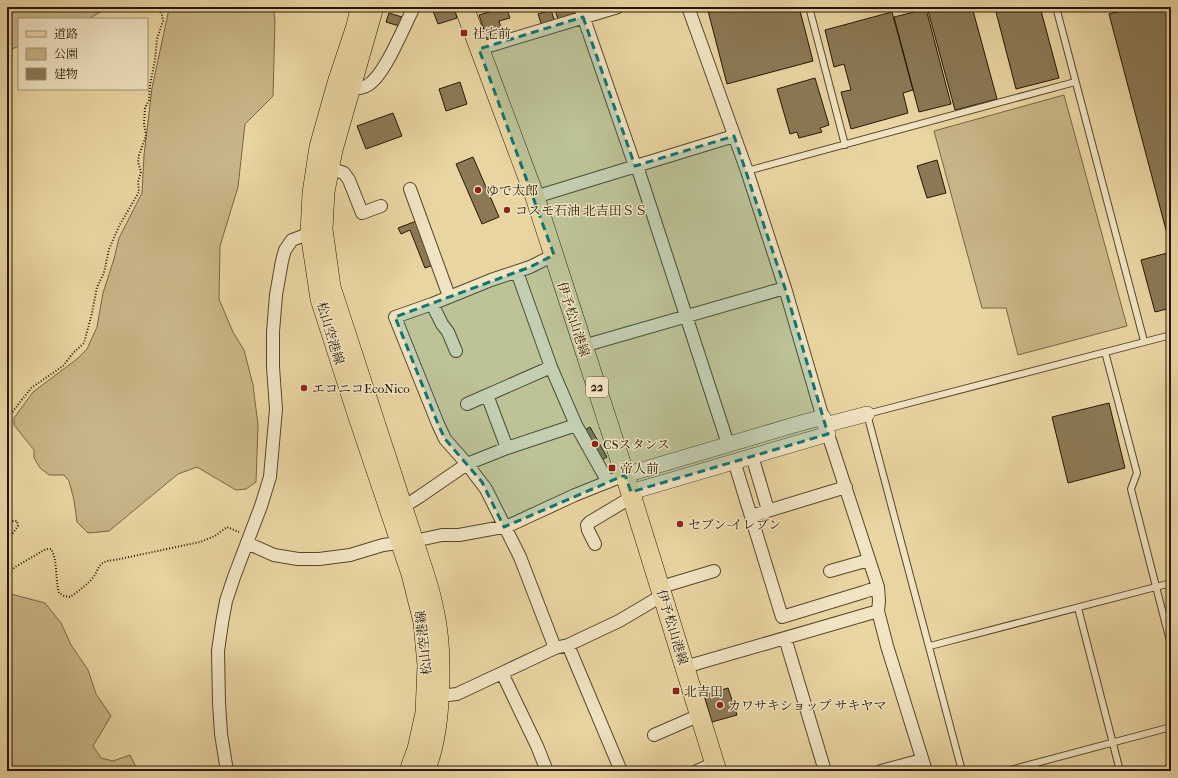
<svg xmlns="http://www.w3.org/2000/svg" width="1178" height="778" viewBox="0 0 1178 778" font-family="'IM FELL French Canon','Noto Serif JP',serif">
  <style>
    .green { fill: #c8b587; stroke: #766644 }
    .building { fill: #8b7955; stroke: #251601 }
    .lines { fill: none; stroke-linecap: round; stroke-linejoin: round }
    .service-casing { stroke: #564629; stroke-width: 8 }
    .minor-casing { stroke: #564629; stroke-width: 14 }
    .tertiary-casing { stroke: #564629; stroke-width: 16 }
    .primary-casing { stroke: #251601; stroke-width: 20 }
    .path { stroke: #251601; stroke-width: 2; stroke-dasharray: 1 2; stroke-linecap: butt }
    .service { stroke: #f1e4c3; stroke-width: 6 }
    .minor { stroke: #f1e4c3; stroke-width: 12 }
    .tertiary { stroke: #f1e4c3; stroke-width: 15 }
    .primary { stroke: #e9d5a2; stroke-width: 19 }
    .marked { fill: #0f766e; fill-opacity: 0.2; stroke: #0f766e; stroke-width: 3; stroke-dasharray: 8 5; stroke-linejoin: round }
    .poi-dot { fill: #8f2418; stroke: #f1e4c3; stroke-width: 1.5 }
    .labels { text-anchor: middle; stroke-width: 3; stroke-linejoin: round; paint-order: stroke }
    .shield { fill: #f1e4c3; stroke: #62543b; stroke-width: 1 }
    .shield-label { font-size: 12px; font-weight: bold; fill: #251601 }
    .poi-label { font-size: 13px; fill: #251601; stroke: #f1e4c3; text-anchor: start }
    .street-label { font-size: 13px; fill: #251601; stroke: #f1e4c3 }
  </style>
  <rect width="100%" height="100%" fill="#e9d5a2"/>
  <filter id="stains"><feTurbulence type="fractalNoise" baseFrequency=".005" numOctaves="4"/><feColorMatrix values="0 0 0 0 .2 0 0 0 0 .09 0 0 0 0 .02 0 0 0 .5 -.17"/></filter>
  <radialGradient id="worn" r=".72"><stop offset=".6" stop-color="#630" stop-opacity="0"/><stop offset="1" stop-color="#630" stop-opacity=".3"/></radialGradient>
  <path class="green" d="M7 7H110L88 19H19V46L12 49 7 56Z
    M168 7H273L275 20 273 96 245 124 238 187 220 246 219 299 233 332 244 350 253 385 258 425 256 482 246 489 236 490 197 467 178 474 109 531 88 533 77 522 74 500 69 481 64 475H49L40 468 34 458V450L14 425V418L33 392 77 359 87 349 97 327 103 293 114 259 119 238 142 193 144 155 152 88 169 9Z
    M1064 95 1127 326 1018 355 1006 308H982L934 131Z
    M7 593 45 603 61 623 71 645 88 670 96 694 111 716 93 746 101 758 113 761 130 755 138 771H7Z"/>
  <path class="building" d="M436 7H454L457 18 438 24 433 11Z
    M506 7 510 18 499 21 504 37 488 42 479 15Z
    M554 7H572L574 14 558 19Z
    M707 7H799L813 61 727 84Z
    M927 7H972L997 99 955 110Z
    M1015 7H1040L1059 78 1016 89 996 12Z
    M1137 7H1171V245H1170L1109 14Z
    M926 9 951 104 919 112 894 17Z
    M551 10 555 22 542 26 538 14Z
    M892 12 913 90 903 93 908 113 851 129 841 92 851 90 844 64 834 67 825 30Z
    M389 13 402 17 399 26 386 22Z
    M815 78 829 125 820 128 822 132 799 138 797 132 790 134 777 89Z
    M460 82 467 104 446 111 439 89Z
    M393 113 402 136 366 149 357 126Z
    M473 157 499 217 482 224 456 164Z
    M937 160 946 193 927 198 917 166Z
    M419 220 436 264 425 268 410 230 401 234 398 228Z
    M1171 252V308L1155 312 1141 260Z
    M1109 403 1125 468 1068 483 1052 417Z
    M590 427 607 457 600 461 583 431Z
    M728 688 737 715 712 722 704 695Z"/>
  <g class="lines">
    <defs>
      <path id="service" d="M809 7 845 145
        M1056 7 1144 341
        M747 171 1075 82
        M1105 352 1137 473 1131 489 1171 645
        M1078 608 1120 771
        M930 646 1171 583
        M962 771 867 414 1171 335
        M1006 771 1171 727"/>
      <path id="minor" d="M580 7 635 166
        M688 7 747 171 785 288 825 425 878 587 879 601 878 611 887 646 926 771
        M479 49 618 7
        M350 88C357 88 362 89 368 85 385 75 404 26 414 7
        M637 166 728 444
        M329 168 344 173 349 180 362 213 381 206
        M410 189 449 296
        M535 197 734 136
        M554 255 530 267 491 280 432 304 395 317 438 424 445 439 467 464 486 489 520 557 555 648
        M517 272 551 367 576 425 608 482
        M432 304 442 324 448 332 456 351
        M583 346 785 288
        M487 395 507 448
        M467 404 551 367
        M752 456 768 510
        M734 461 782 617 864 592 878 587
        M403 507 419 497 467 464 507 448 576 425
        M751 516 846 487
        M247 543 274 555 298 559H319L350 555 383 545 414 541 442 535H459L508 526 575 495 625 475
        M595 544 588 530 587 525 590 522 632 497
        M830 571 869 560
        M661 587 714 571
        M785 638 825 771
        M568 645 621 771
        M685 667 878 611
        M502 673 537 746 547 771
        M440 696 457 694 555 648 568 645 619 621 663 595
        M654 735 700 715
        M227 771 221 734 219 703 218 651 222 623 226 601 234 577 261 506 270 477 276 409 273 367V332L276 295 282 261 285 250 292 240 316 231
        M697 771 715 763
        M881 771 922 760"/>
      <path id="tertiary" d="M825 425 867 414
        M625 475 794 425 823 417
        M631 492 828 434"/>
      <path id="primary" d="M360 7 356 26 337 83 319 147 312 193 310 233 320 299 358 417 411 574 423 622 427 665 425 713 417 749 409 771
        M374 7 333 150 325 192 323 229 331 287 423 569C428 584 432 598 435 614 442 647 441 681 438 715 436 734 433 753 425 771
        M464 7 535 197 625 475 717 771"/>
    </defs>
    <use href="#service" class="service-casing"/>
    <use href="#minor" class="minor-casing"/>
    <use href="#tertiary" class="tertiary-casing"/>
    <use href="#primary" class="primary-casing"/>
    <path class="path" d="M7 419 31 388 63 366 73 353 84 343 92 313 97 287 104 273 109 249 119 226 139 192 138 182 141 172 138 162 139 155 146 136 144 124 145 108 149 100 150 85 155 60 157 39 163 21 162 15 157 7
      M7 528 12 521H17L18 526 12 534 7 545
      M7 575 15 567 46 549H51C58 561 55 579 59 593L64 596 70 597C77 592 84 587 90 581 101 570 95 561 115 560L200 542 215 536 227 527 239 532"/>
    <use href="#service" class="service"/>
    <use href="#minor" class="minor"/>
    <use href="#tertiary" class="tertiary"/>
    <use href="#primary" class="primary"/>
  </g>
  <path class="marked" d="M583 17 635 166 734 136 785 288 828 434 631 492 625 475 504 527 482 482 445 439 438 424 395 317 530 267 554 255 479 49Z"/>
  <g class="poi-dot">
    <rect x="460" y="29" width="8" height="8" rx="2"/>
    <circle cx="478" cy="190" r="4"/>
    <circle cx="507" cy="210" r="4"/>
    <circle cx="304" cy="388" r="4"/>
    <circle cx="595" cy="444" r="4"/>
    <rect x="608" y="464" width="8" height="8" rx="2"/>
    <circle cx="680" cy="524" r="4"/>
    <rect x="672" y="687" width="8" height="8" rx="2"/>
    <circle cx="720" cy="705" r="4"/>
  </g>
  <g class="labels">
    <rect class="shield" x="586" y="377" width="22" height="20" rx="3"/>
    <g class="shield-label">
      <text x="597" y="391">22</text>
    </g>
    <g class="poi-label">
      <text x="472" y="38">社宅前</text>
      <text x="486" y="195">ゆで太郎</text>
      <text x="515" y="215">コスモ石油 北吉田ＳＳ</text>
      <text x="312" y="393">エコニコEcoNico</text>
      <text x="603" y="449">CSスタンス</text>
      <text x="620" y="473">帝人前</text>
      <text x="688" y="529">セブン-イレブン</text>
      <text x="684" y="696">北吉田</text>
      <text x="728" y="710">カワサキショップ サキヤマ</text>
    </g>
    <g class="street-label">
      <text transform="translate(574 319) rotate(72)" y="5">伊予松山港線</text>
      <text transform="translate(331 333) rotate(73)" y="5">松山空港線</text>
      <text transform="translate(673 627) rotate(73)" y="5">伊予松山港線</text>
      <text transform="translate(423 643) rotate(-96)" y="5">松山空港線</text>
    </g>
  </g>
  <rect width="1178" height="778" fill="none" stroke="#e9d5a2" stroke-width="24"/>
  <rect x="8" y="8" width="1162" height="762" fill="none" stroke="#251601" stroke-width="2"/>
  <rect x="12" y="12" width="1154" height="754" fill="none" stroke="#251601"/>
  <rect x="18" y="18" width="130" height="72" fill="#f1e4c3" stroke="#9f9275"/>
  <rect x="26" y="31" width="20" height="6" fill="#e9d5a2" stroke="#9f9275"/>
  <text x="54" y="38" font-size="12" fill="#251601">道路</text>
  <rect x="26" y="48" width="20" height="12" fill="#c8b587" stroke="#9f9275"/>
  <text x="54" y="58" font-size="12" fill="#251601">公園</text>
  <rect x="26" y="68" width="20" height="12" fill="#8b7955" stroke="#9f9275"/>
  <text x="54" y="78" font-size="12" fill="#251601">建物</text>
  <rect width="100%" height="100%" filter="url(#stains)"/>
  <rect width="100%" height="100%" fill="url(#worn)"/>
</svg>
